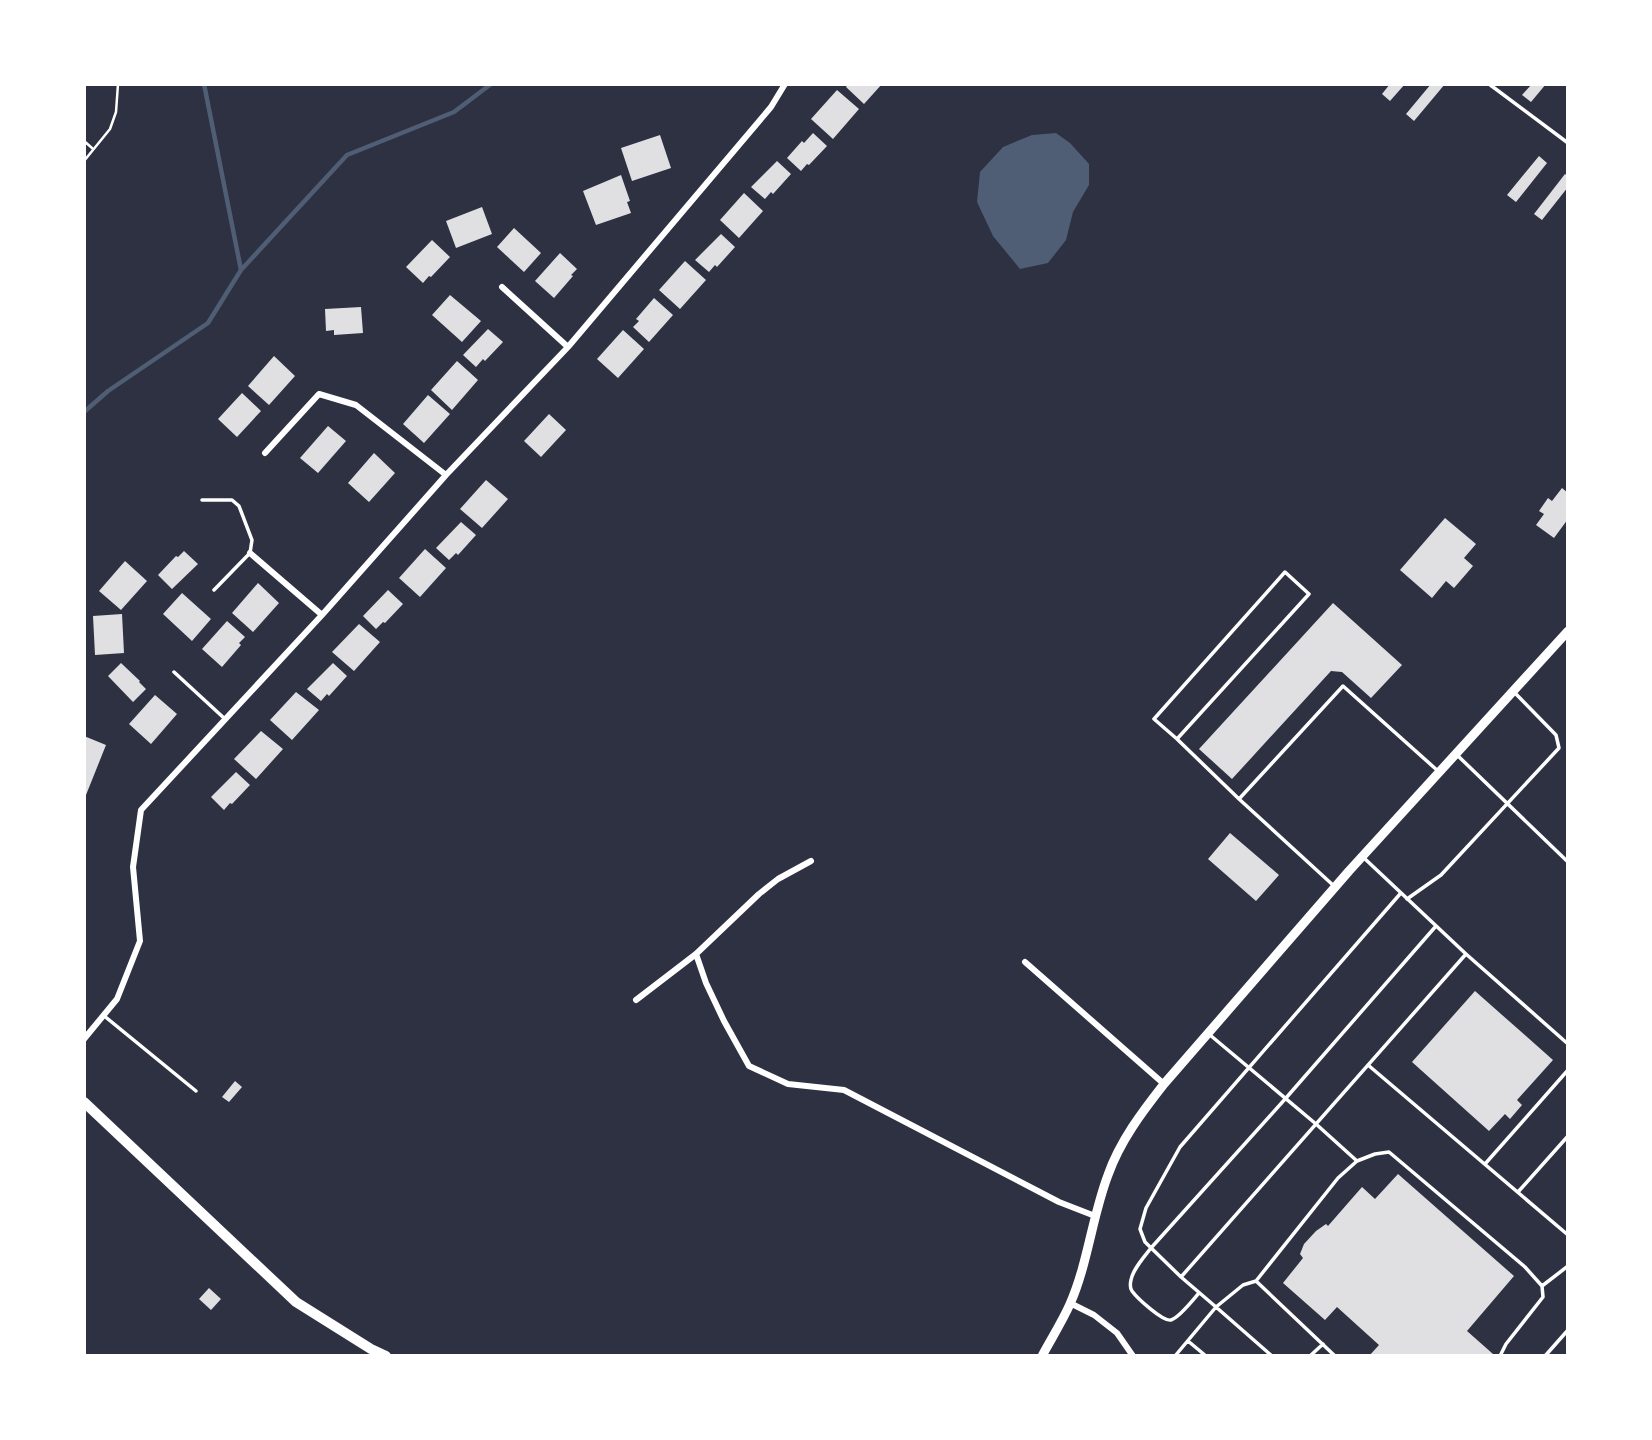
<svg xmlns="http://www.w3.org/2000/svg" width="1652" height="1440" viewBox="0 0 1652 1440" font-family="'Noto Sans',sans-serif">
  <style>
    .water { fill: #4f5d75 }
    .lines { fill: none; stroke-linecap: round; stroke-linejoin: round }
    .stream { stroke: #4f5d75; stroke-width: 4.5 }
    .building { fill: #e0e0e3 }
    .path { stroke: #fff; stroke-width: 2.5 }
    .service { stroke: #fff; stroke-width: 3.5 }
    .minor { stroke: #fff; stroke-width: 6 }
    .secondary { stroke: #fff; stroke-width: 9 }
    .primary { stroke: #fff; stroke-width: 10 }
  </style>
  <rect width="100%" height="100%" fill="#2d3142"/>
  <path class="water" d="M1056 133 1070 143 1089 164V185L1073 212 1066 240 1048 263 1020 269 993 236 977 202 980 172 1003 147 1032 135Z"/>
  <g class="lines">
    <path class="stream" d="M241 270 347 155 454 112 491 84
      M84 412 108 391 208 323 241 270 204 84"/>
  </g>
  <path class="building" d="M848 84H882L864 104 846 87Z
    M1390 84H1405L1390 101 1382 94Z
    M1431 84H1445L1414 121 1406 114Z
    M1532 84H1546L1531 102 1522 95Z
    M837 90 859 109 833 139 811 119Z
    M813 133 827 146 809 165 807 164 801 171 787 158 802 141 804 143Z
    M660 135 671 168 632 181 621 148Z
    M1539 156 1547 163 1516 202 1507 195Z
    M777 161 791 174 773 194 771 192 765 199 751 187Z
    M1565 174 1568 176V187L1542 220 1534 214Z
    M621 175 630 201 627 202 631 213 596 225 583 191Z
    M744 193 763 211 739 238 720 220Z
    M482 207 492 234 456 248 446 221Z
    M514 228 541 253 524 272 497 247Z
    M721 234 735 247 717 267 715 265 709 272 695 260Z
    M432 240 450 257 431 277 429 276 423 283 406 267Z
    M560 253 577 269 571 275 573 276 554 298 535 281Z
    M685 261 706 280 680 309 659 290Z
    M450 295 481 321 462 342 432 315Z
    M654 298 673 315 649 342 633 327 639 321 636 319Z
    M361 307 363 333 334 335V330L326 331 325 309Z
    M488 329 503 342 485 361 483 359 476 367 463 355Z
    M623 330 644 349 618 378 597 359Z
    M274 356 295 376 269 405 248 386Z
    M457 361 478 380 452 410 431 390Z
    M242 393 261 411 237 437 218 419Z
    M428 395 450 414 424 443 403 424Z
    M549 414 566 430 541 457 524 441Z
    M328 426 346 441 318 473 300 458Z
    M374 453 395 473 369 502 348 483Z
    M486 480 508 499 482 528 460 509Z
    M1562 488 1568 493V519L1554 538 1536 525 1544 514 1539 511 1548 498 1552 501Z
    M1445 518 1476 544 1464 558 1473 566 1454 588 1446 581 1432 598 1400 570Z
    M461 522 476 535 458 555 456 553 449 560 436 548Z
    M425 549 446 568 420 597 399 578Z
    M184 551 198 564 172 589 158 575 176 556 178 557Z
    M125 561 147 581 121 610 99 591Z
    M258 583 279 603 253 632 232 613Z
    M388 590 403 604 385 623 383 622 376 629 363 616Z
    M182 593 211 619 192 641 163 614Z
    M1333 603 1402 665 1371 698 1342 672 1331 671 1232 779 1199 749Z
    M122 614 124 653 95 655 93 616Z
    M227 621 245 637 239 643 241 645 222 667 202 649Z
    M359 624 380 642 354 671 332 652Z
    M121 663 140 681 139 682 146 689 133 702 108 676Z
    M333 663 347 676 329 696 327 694 321 701 307 689Z
    M296 692 319 710 292 740 270 720Z
    M155 695 177 714 151 744 129 724Z
    M261 731 283 749 256 779 234 759Z
    M84 736 106 745 84 800Z
    M236 772 250 785 232 804 230 803 224 810 211 797Z
    M1230 833 1279 875 1256 901 1208 859Z
    M1475 991 1553 1060 1517 1100 1522 1105 1510 1119 1505 1114 1489 1131 1412 1062Z
    M235 1081 242 1087 229 1102 222 1097Z
    M1398 1174 1514 1276 1467 1331 1493 1354 1492 1356H1369L1379 1345 1337 1307 1325 1320 1283 1283 1303 1258 1300 1254 1304 1244 1316 1231 1326 1224 1328 1226 1362 1187 1375 1199Z
    M209 1288 221 1299 211 1310 199 1299Z"/>
  <g class="lines">
    <path class="path" d="M84 141 92 148
      M84 161 110 129 116 112 118 84"/>
    <path class="service" d="M1489 84 1568 143
      M202 500H232L239 506 252 540 250 553 214 590
      M174 672 225 719
      M1177 739 1154 719 1285 572 1309 594 1177 739 1239 799
      M1456 754 1568 862
      M1334 886 1239 799 1343 686 1438 771
      M1407 899 1441 875 1559 748 1556 735 1514 692
      M1466 954 1568 1044
      M103 1015 196 1091
      M1210 1035 1316 1124 1357 1161
      M1368 1065 1568 1235
      M1485 1164 1568 1070
      M1518 1192 1568 1136
      M1181 1277 1145 1242 1140 1229 1146 1208 1180 1147 1400 894
      M1256 1281 1338 1178 1357 1161 1375 1154 1389 1152 1525 1267 1542 1286 1543 1297 1506 1344 1500 1356
      M1542 1286 1568 1266
      M1199 1293C1193 1300 1179 1318 1171 1320 1163 1322 1137 1298 1132 1291 1130 1288 1130 1284 1131 1280 1133 1269 1144 1257 1151 1248L1286 1098 1436 926
      M1188 1341 1206 1356
      M1175 1356 1216 1307 1181 1277 1466 954 1364 858
      M1272 1356 1216 1307 1243 1285 1256 1281 1335 1356
      M1310 1356 1323 1344
      M1545 1356 1568 1330"/>
    <path class="minor" d="M502 287 568 347
      M265 453 319 394 356 405 446 475
      M250 553 322 615
      M696 954 706 983 724 1021 749 1066 788 1084 844 1090 1059 1202 1095 1216
      M1025 962 1164 1084
      M636 1000 696 954 759 894 778 879 811 861
      M84 1039 117 999 140 941 133 867 141 810 322 615 446 475 568 347 771 107 785 84
      M1070 1303 1094 1315 1117 1333 1133 1356"/>
    <path class="secondary" d="M1042 1356C1051 1339 1062 1322 1070 1304 1088 1263 1092 1217 1108 1175 1120 1141 1142 1112 1164 1084L1349 871 1568 631"/>
    <path class="primary" d="M84 1102 296 1302 371 1349 386 1356"/>
  </g>
  <rect width="1652" height="1440" fill="none" stroke="#ffffff" stroke-width="172"/>
</svg>
